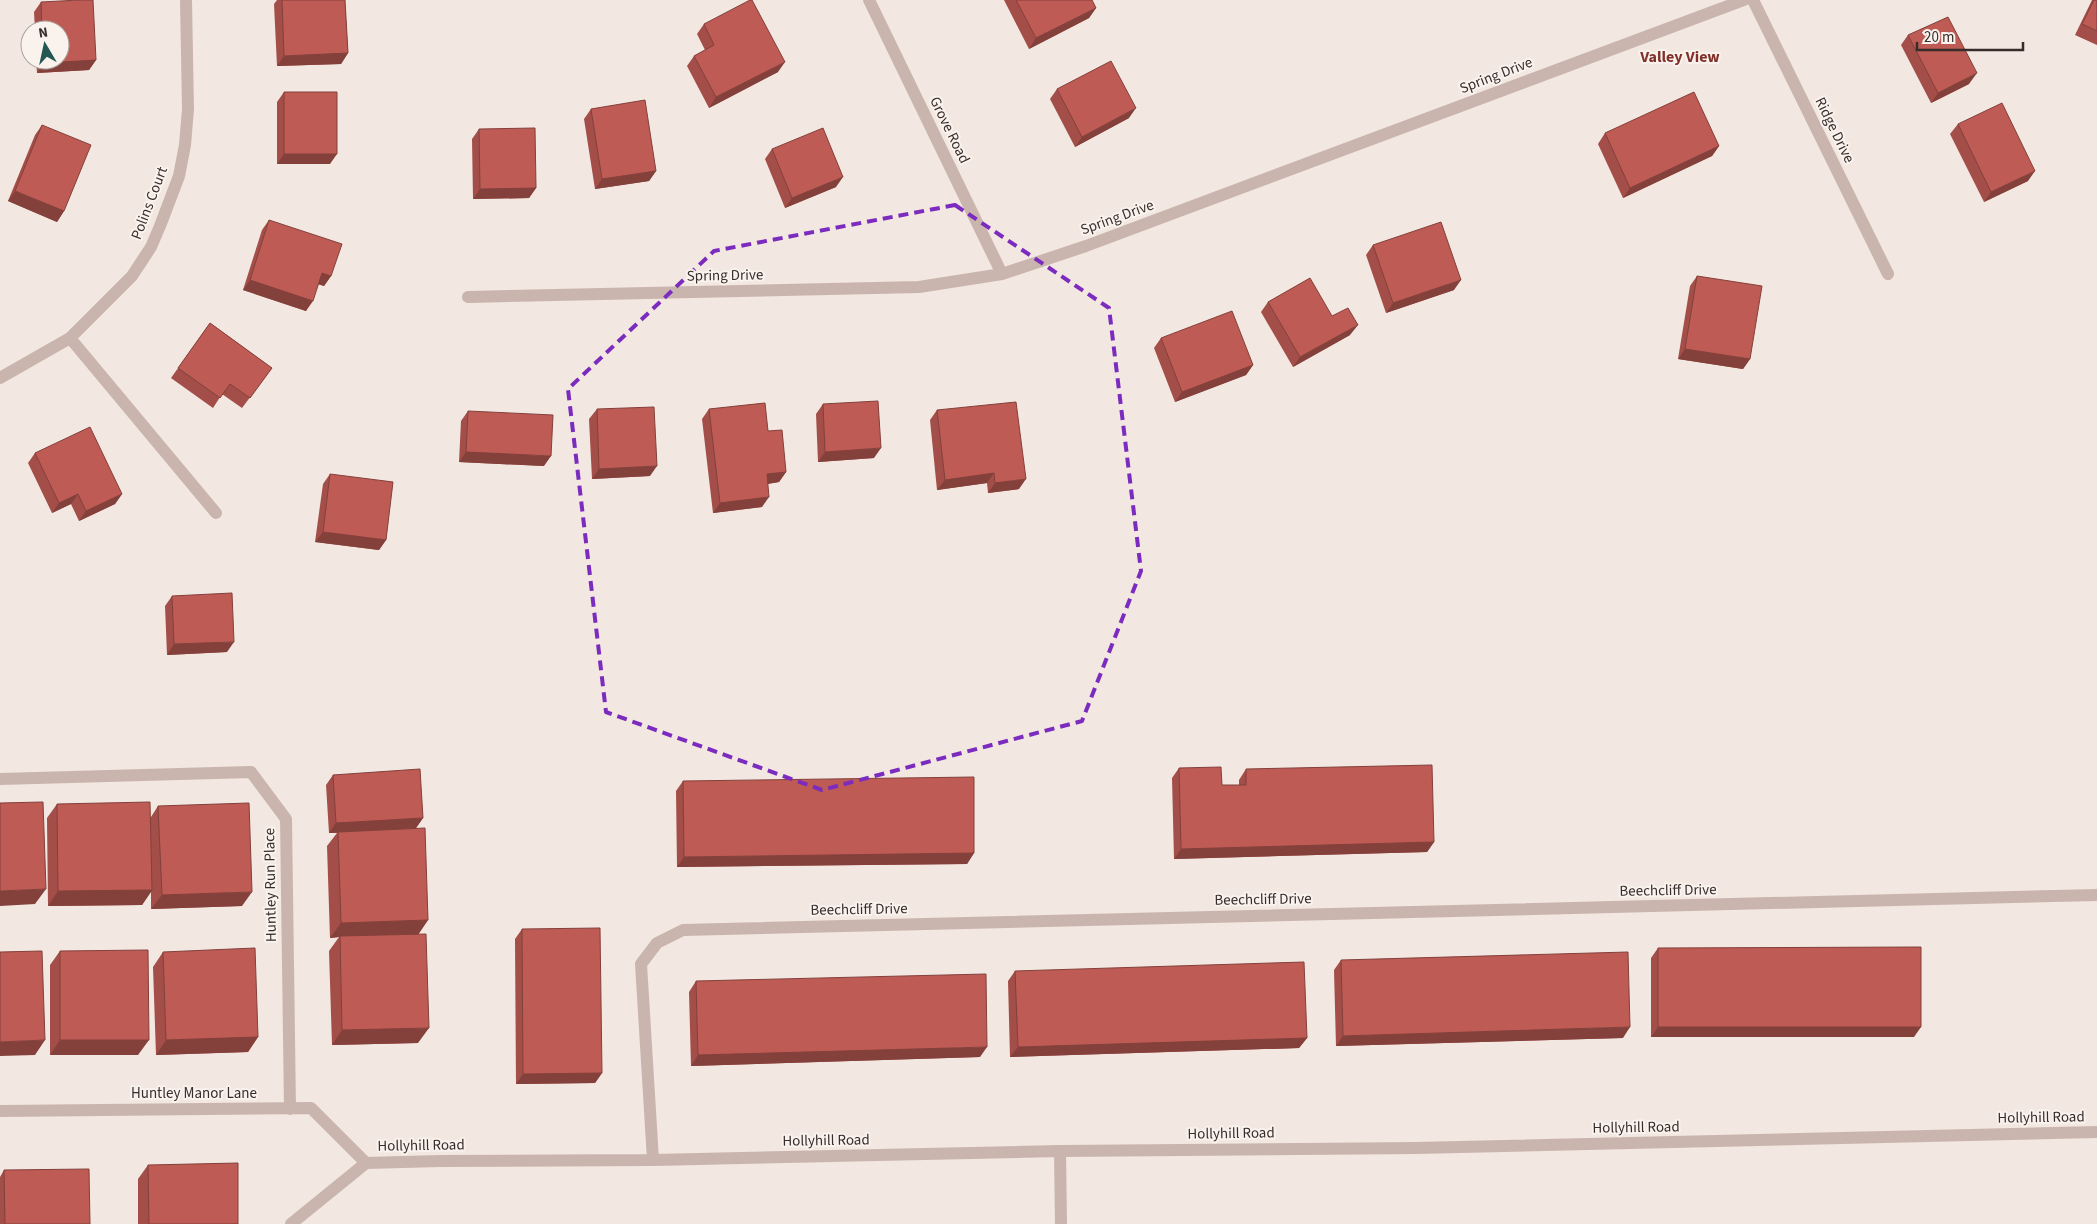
<svg xmlns="http://www.w3.org/2000/svg" width="2097" height="1224" viewBox="0 0 2097 1224" font-family="'Source Sans 3',sans-serif">
  <style>
    .lines { fill: none; stroke-linecap: round; stroke-linejoin: round }
    .minor { stroke: #c9b5ad; stroke-width: 12 }
    .wall { fill: #a34e48 }
    .shaded-wall { fill: #84403b }
    .building { fill: #bd5b54; stroke: #84403b }
    .marked { fill: none; stroke: #7b2cbf; stroke-width: 4; stroke-dasharray: 10 6; stroke-linejoin: round }
    .labels { text-anchor: middle; stroke-width: 4; stroke-linejoin: round; paint-order: stroke }
    .street-label { font-size: 15px; fill: #382d2b; stroke: #f9f2ed }
    .neighbourhood-label { font-size: 16px; font-weight: bold; fill: #82302a; stroke: #f9f2ed }
  </style>
  <rect width="100%" height="100%" fill="#f2e7e1"/>
  <g class="lines">
    <path class="minor" d="M869 0 1002 274
      M1753 0 1888 274
      M468 297 919 287 1002 274 1086 246 1744 0
      M70 338 216 513
      M0 378 70 338 132 276 151 247 160 226 179 176 185 145 188 109 186 0
      M0 779 251 772 286 819 290 1109
      M0 1111 311 1108 366 1163
      M1060 1151 1061 1224
      M653 1160 641 964 657 943 683 930 2097 895
      M366 1163 440 1161 653 1160 1060 1151 1416 1148 2097 1132
      M291 1224 366 1163"/>
  </g>
  <path class="wall" d="M277 0H345L348 53 341 64 277 66 274 4Z
    M1004 0H1092L1096 8 1089 18 1029 49Z
    M2092 0H2097V45L2075 35Z
    M41 2 96 60 89 70 37 73 36 60H60V30H35L34 12Z
    M704 24 778 72 709 108 687 66 694 56 705 50 697 34Z
    M1908 35 1969 84 1931 103 1901 45Z
    M1057 89 1129 118 1075 147 1050 99Z
    M284 92 330 164H277V102Z
    M591 109 656 171 649 181 595 189 584 119Z
    M1958 124 2028 181 1984 202 1950 134Z
    M42 125 64 211 57 222 8 201 35 135Z
    M479 129 536 188 529 198 473 199 472 139Z
    M1605 133 1719 146 1712 156 1623 198 1598 144Z
    M772 149 836 187 785 208 765 159Z
    M269 220 331 276 324 286 318 284 306 311 243 290 262 230Z
    M1373 245 1454 290 1386 313 1366 255Z
    M1697 276 1750 359 1743 369 1678 359 1690 286Z
    M1268 302 1332 316 1350 335 1293 367 1261 312Z
    M210 323 272 368 242 408 222 394 213 408 171 378Z
    M1161 338 1253 365 1246 375 1175 402 1154 348Z
    M823 404 874 458 818 462 816 414Z
    M597 409 650 476 592 479 589 419Z
    M709 409 768 431 786 472 779 482 768 484 762 507 713 513 702 419Z
    M937 410 1019 489 988 493 987 483 937 490 930 420Z
    M468 411 544 466 459 462 461 421Z
    M35 453 122 494 115 504 79 521 71 504 52 513 28 463Z
    M330 474 386 540 379 550 315 542 323 484Z
    M172 596 227 652 167 655 165 606Z
    M1179 768 1222 785H1239V780L1246 769 1434 842 1427 852 1174 859 1172 778Z
    M333 775 423 818 416 828 428 920 418 934V1043L332 1045 329 951 339 937 330 938 327 846 337 833H329L326 785Z
    M683 781 974 853 967 864 677 867 676 791Z
    M57 804 151 817 158 806 242 906 151 909V892L142 905 48 906 47 818Z
    M522 929 602 1073 595 1083 516 1084 515 939Z
    M1658 948 1914 1037H1651V958Z
    M60 951 138 1055H50V965Z
    M163 952 258 1037 248 1052 156 1055 153 967Z
    M1341 960 1623 1038 1336 1046 1334 970Z
    M1015 971 1307 1038 1299 1048 1010 1057 1008 981Z
    M696 981 980 1057 691 1066 689 992Z
    M148 1165 238 1224H138V1179Z
    M4 1170 90 1224H0V1177Z"/>
  <path class="shaded-wall" d="M1096 8 1089 18 1029 49 1036 38Z
    M348 53 341 64 277 66 284 56Z
    M96 60 89 70 37 73 44 63Z
    M785 62 778 72 709 108 716 97Z
    M1977 73 1969 84 1931 103 1938 93Z
    M1136 108 1129 118 1075 147 1082 137Z
    M1719 146 1712 156 1623 198 1630 188Z
    M284 154H337L330 164H277Z
    M656 171 649 181 595 189 602 179Z
    M2035 171 2028 181 1984 202 1991 192Z
    M843 177 836 187 785 208 792 198Z
    M536 188 529 198 473 199 480 189Z
    M15 191 64 211 57 222 8 201Z
    M322 273 331 276 324 286 315 283Z
    M250 280 313 301 306 311 243 290Z
    M1461 280 1454 290 1386 313 1393 303Z
    M1358 325 1350 335 1293 367 1300 357Z
    M1685 349 1750 359 1743 369 1678 359Z
    M1253 365 1246 375 1175 402 1182 392Z
    M881 448 874 458 818 462 825 452Z
    M466 452 551 456 544 466 459 462Z
    M657 466 650 476 592 479 599 469Z
    M786 472 779 482 760 485 767 474Z
    M994 473 987 483 937 490 945 480Z
    M1026 479 1019 489 988 493 995 483Z
    M78 494 71 504 52 513 59 503Z
    M122 494 115 504 79 521 86 511Z
    M769 497 762 507 713 513 720 503Z
    M323 532 386 540 379 550 315 542Z
    M234 642 227 652 167 655 174 644Z
    M423 818 416 828 329 833 336 823Z
    M1434 842 1427 852 1174 859 1181 849Z
    M974 853 967 864 677 867 684 857Z
    M46 889 35 904 0 906V891Z
    M152 890 142 905 48 906 58 891Z
    M252 892 242 906 151 909 162 895Z
    M428 920 418 935 340 936 339 937 330 938 341 923Z
    M1630 1027 1623 1038 1336 1046 1343 1036Z
    M1658 1027H1921L1914 1037H1651Z
    M429 1028 418 1043 332 1045 342 1030Z
    M258 1037 248 1052 156 1055 166 1040Z
    M1307 1038 1299 1048 1010 1057 1018 1047Z
    M45 1040 35 1055 0 1056V1042Z
    M60 1040H149L138 1055H50Z
    M987 1047 980 1057 691 1066 698 1055Z
    M602 1073 595 1083 516 1084 523 1074Z"/>
  <path class="building" d="M79 0H93L96 60 44 63V60H60V30H42L41 2Z
    M282 0H345L348 53 284 56Z
    M750 0H752L785 62 716 97 694 56 714 45 704 24Z
    M1016 0H1092L1096 8 1036 38Z
    M2094 0H2097V31L2082 24Z
    M1948 17 1977 73 1938 93 1908 35Z
    M1111 61 1136 108 1082 137 1057 89Z
    M284 92H337V154H284Z
    M1694 92 1719 146 1630 188 1605 133Z
    M645 100 656 171 602 179 591 109Z
    M2002 103 2035 171 1991 192 1958 124Z
    M42 125 91 145 64 211 15 191Z
    M535 128 536 188 480 189 479 129Z
    M823 128 843 177 792 198 772 149Z
    M269 220 342 244 331 276 322 273 313 301 250 280Z
    M1441 222 1461 280 1393 303 1373 245Z
    M1697 276 1762 286 1750 359 1685 349Z
    M1310 278 1332 316 1348 308 1358 325 1300 357 1268 302Z
    M1232 311 1253 365 1182 392 1161 338Z
    M210 323 272 368 250 398 230 384 220 398 178 368Z
    M878 401 881 448 825 452 823 404Z
    M1016 402 1026 479 995 483 994 473 945 480 937 410Z
    M765 403 768 431 782 430 786 472 767 474 769 497 720 503 709 409Z
    M654 407 657 466 599 469 597 409Z
    M468 411 553 415 551 456 466 452Z
    M90 427 122 494 86 511 78 494 59 503 35 453Z
    M330 474 393 482 386 540 323 532Z
    M232 593 234 642 174 644 172 596Z
    M1432 765 1434 842 1181 849 1179 768 1221 767 1222 785H1246V769Z
    M420 769 423 818 336 823 333 775Z
    M974 777V853L684 857 683 781Z
    M43 802 46 889 0 891V803Z
    M150 802 152 890 58 891 57 804Z
    M249 803 252 892 162 895 158 806Z
    M425 828 428 920 341 923 338 832Z
    M600 928 602 1073 523 1074 522 929Z
    M426 934 429 1028 342 1030 340 936Z
    M1921 947V1027H1658V948Z
    M255 948 258 1037 166 1040 163 952Z
    M148 950 149 1040H60V951Z
    M42 951 45 1040 0 1042V952Z
    M1628 952 1630 1027 1343 1036 1341 960Z
    M1304 962 1307 1038 1018 1047 1015 971Z
    M986 974 987 1047 698 1055 696 981Z
    M238 1163V1224H149L148 1165Z
    M89 1169 90 1224H5L4 1170Z"/>
  <path class="marked" d="M955 205 1109 308 1141 571 1082 721 822 790 606 712 568 389 714 251Z"/>
  <g class="labels">
    <g class="street-label">
      <text transform="translate(1496 75) rotate(-21)" y="5">Spring Drive</text>
      <text transform="translate(950 130) rotate(64)" y="5">Grove Road</text>
      <text transform="translate(1835 130) rotate(64)" y="5">Ridge Drive</text>
      <text transform="translate(149 203) rotate(-69)" y="5">Polins Court</text>
      <text transform="translate(1117 217) rotate(-20)" y="5">Spring Drive</text>
      <text transform="translate(725 275) rotate(-1)" y="5">Spring Drive</text>
      <text transform="translate(270 885) rotate(-91)" y="5">Huntley Run Place</text>
      <text transform="translate(1668 890) rotate(-1)" y="5">Beechcliff Drive</text>
      <text transform="translate(1263 899) rotate(-1)" y="5">Beechcliff Drive</text>
      <text transform="translate(859 909) rotate(-1)" y="5">Beechcliff Drive</text>
      <text x="194" y="1098">Huntley Manor Lane</text>
      <text transform="translate(2041 1117) rotate(-1)" y="5">Hollyhill Road</text>
      <text transform="translate(1636 1127) rotate(-1)" y="5">Hollyhill Road</text>
      <text transform="translate(1231 1133) rotate(-1)" y="5">Hollyhill Road</text>
      <text transform="translate(826 1140) rotate(-1)" y="5">Hollyhill Road</text>
      <text transform="translate(421 1145) rotate(-1)" y="5">Hollyhill Road</text>
    </g>
    <g class="neighbourhood-label">
      <text x="1680" y="62">Valley View</text>
    </g>
  </g>
  <g transform="translate(45 45) rotate(351)"><circle r="24" fill="#f9f2ed" stroke="#aca39f"/>
  <path d="M0-4L9 19L0 12L-9 19Z" fill="#235752"/>
  <text y="-8" font-size="14" font-weight="bold" text-anchor="middle" fill="#382d2b">N</text>
  </g>
  <path d="M1917 42v8h106v-8" fill="none" stroke="#382d2b" stroke-width="2.5"/>
  <text x="1924" y="42" font-size="15" fill="#382d2b" stroke="#f9f2ed" stroke-width="4" paint-order="stroke">20 m</text>
</svg>
